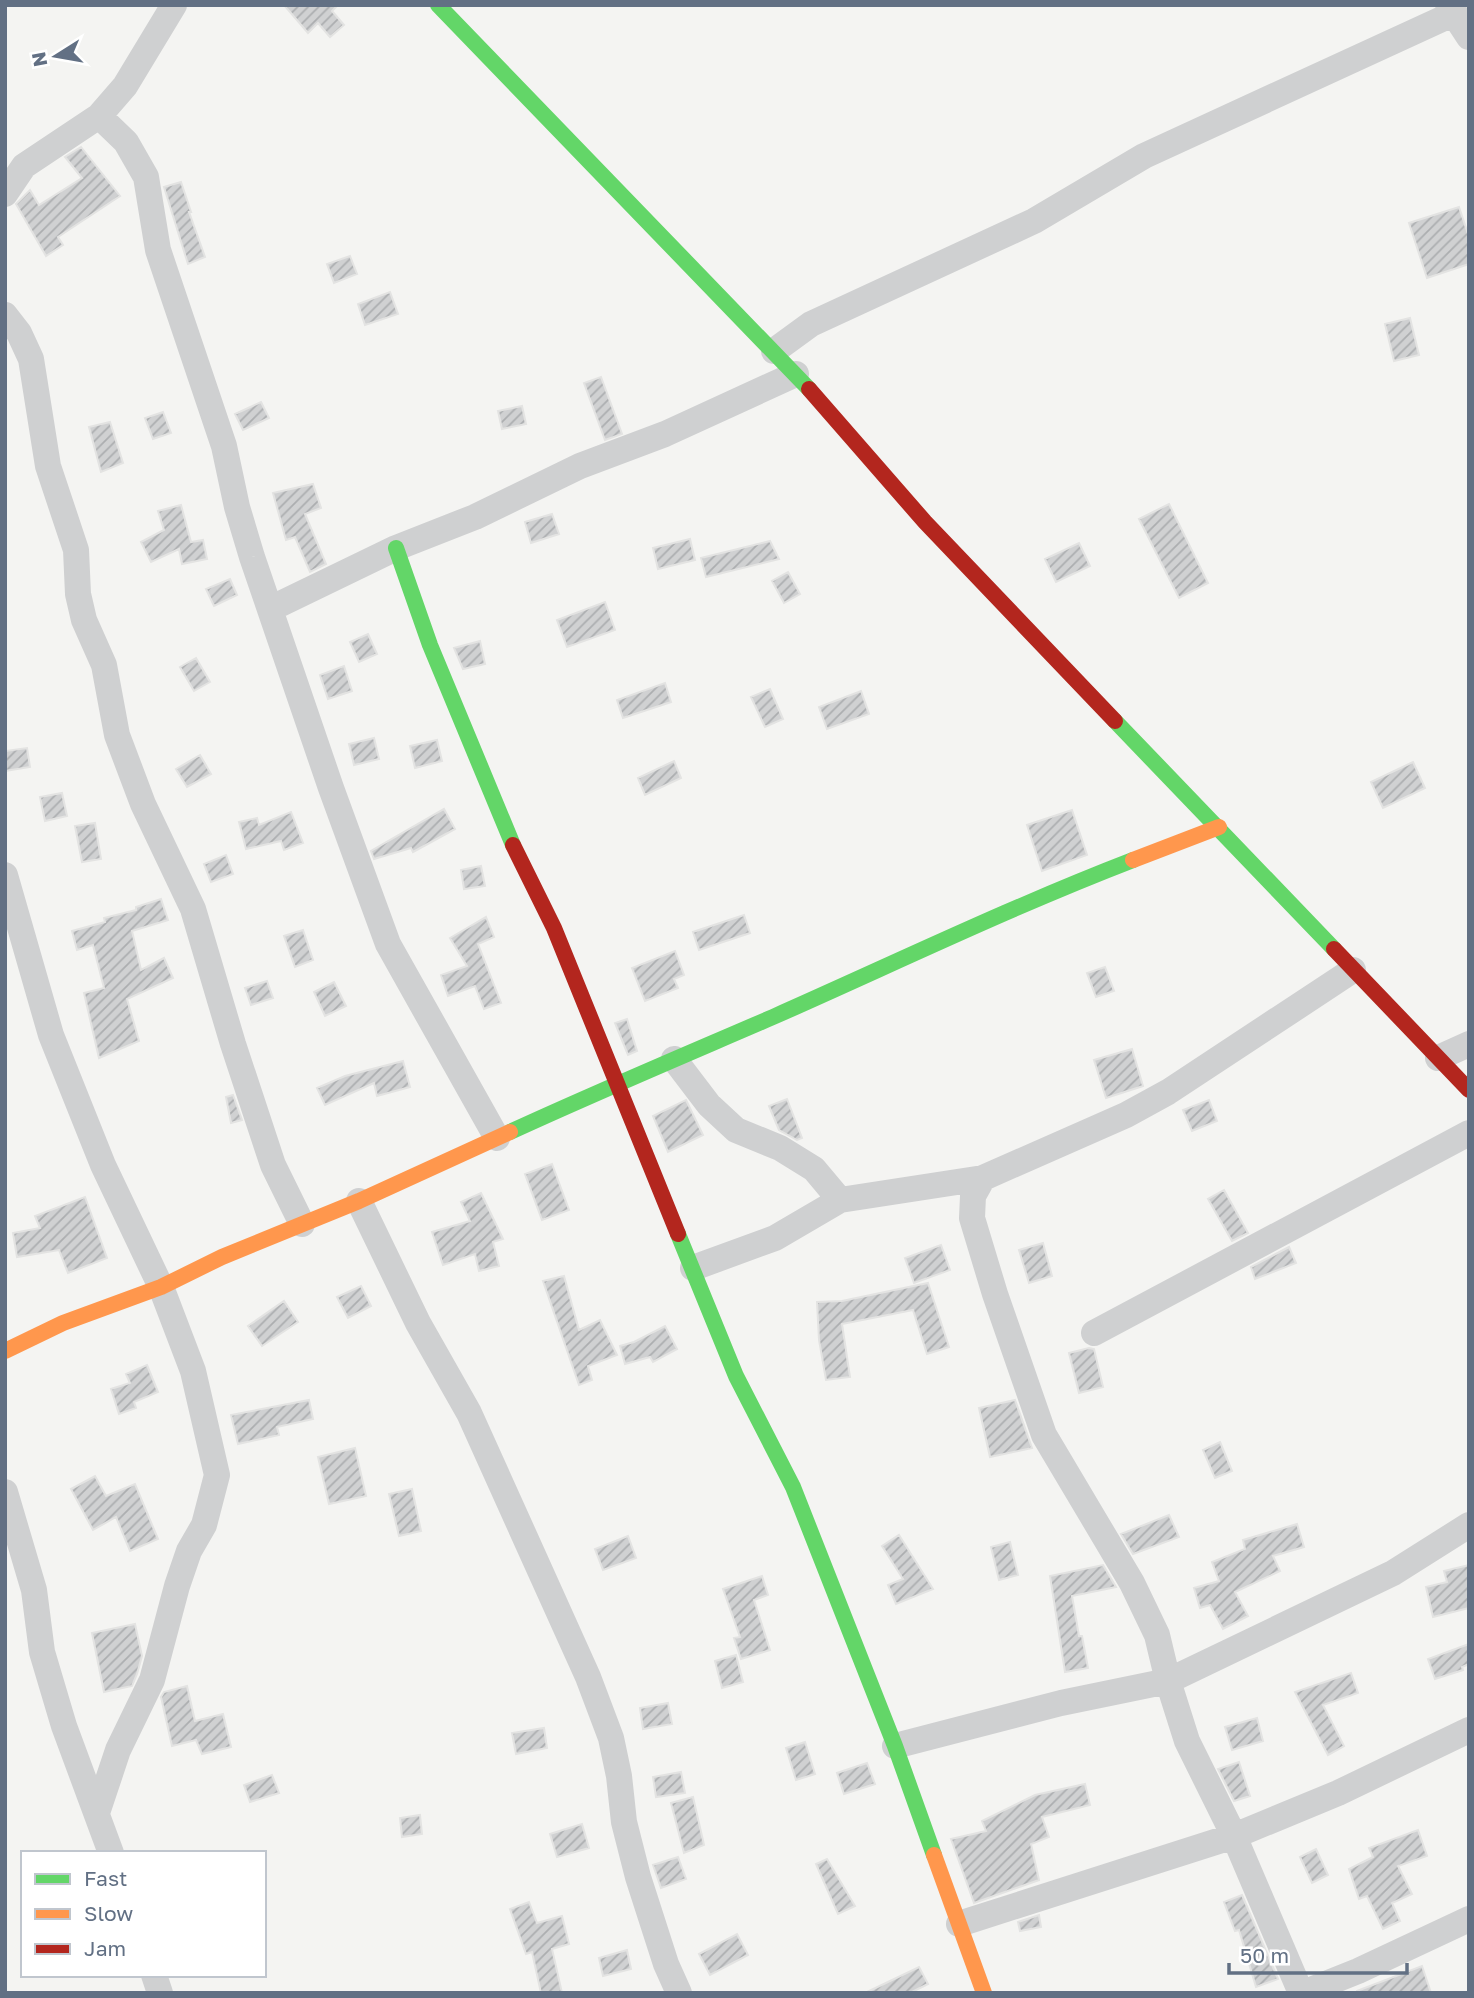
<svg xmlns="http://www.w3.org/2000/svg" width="1474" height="1998" viewBox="0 0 1474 1998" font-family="'Golos Text',sans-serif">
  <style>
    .building { fill: url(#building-hatch); stroke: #e3e3e2; stroke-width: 2 }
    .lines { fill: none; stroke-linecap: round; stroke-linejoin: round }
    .street { stroke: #cfd0d1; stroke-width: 26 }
    .fast { stroke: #63d668; stroke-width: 16 }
    .slow { stroke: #ff974d; stroke-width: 16 }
    .jam { stroke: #b3261e; stroke-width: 16 }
  </style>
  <defs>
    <pattern id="building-hatch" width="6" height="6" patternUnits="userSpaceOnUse" patternTransform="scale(1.75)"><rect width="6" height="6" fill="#d0d1d2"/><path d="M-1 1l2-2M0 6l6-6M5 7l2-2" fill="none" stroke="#acaeb0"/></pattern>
  </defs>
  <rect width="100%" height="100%" fill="#f4f4f2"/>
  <path class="building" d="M284 5H338L332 11 344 25 330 37 318 23 308 33Z
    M81 147 120 196 58 237 63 245 46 256 16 204 30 190 39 205 82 178 65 157Z
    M181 182 191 212H189L205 257 188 264 164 187Z
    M1459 207 1469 237V264L1427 278 1409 223Z
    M350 256 357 274 334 283 327 264Z
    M390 292 398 314 365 325 358 304Z
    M1410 318 1419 355 1394 361 1385 324Z
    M601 377 622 434 605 440 584 383Z
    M261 402 269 418 243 430 235 414Z
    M522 406 526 424 502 429 498 411Z
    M163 412 171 433 153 439 145 418Z
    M110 422 123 463 101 472 89 427Z
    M313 484 321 508 305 514 326 564 310 572 295 537 286 540 273 493Z
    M1169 504 1208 583 1179 598 1139 519Z
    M181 505 191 542 203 540 207 559 182 564 179 549 151 562 141 542 164 530 158 511Z
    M552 514 559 534 531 543 525 522Z
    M690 539 695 560 658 569 653 548Z
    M770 541 779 559 706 577 701 558Z
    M1079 543 1090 566 1056 582 1045 559Z
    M788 572 800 594 784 603 772 581Z
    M230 579 237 595 214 606 206 589Z
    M605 602 615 630 567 647 557 620Z
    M368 634 377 654 359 662 350 642Z
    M480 641 485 664 463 669 454 648Z
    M196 658 210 682 194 691 180 667Z
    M344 666 352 691 328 699 320 675Z
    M665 683 671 702 623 718 617 700Z
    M770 689 783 719 765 727 751 697Z
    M861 691 869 714 827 729 819 707Z
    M374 738 379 759 354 765 349 744Z
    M437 740 442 761 415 768 410 746Z
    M27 748 30 767 5 771V751Z
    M200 755 211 774 187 787 176 769Z
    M674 761 681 778 645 795 638 778Z
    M1413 762 1425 788 1383 808 1371 782Z
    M62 793 67 816 45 821 40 797Z
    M444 809 455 829 413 852 411 848 374 859 371 851Z
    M1072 810 1087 855 1042 871 1027 825Z
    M291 812 303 843 284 850 281 841 246 849 239 822 257 818 259 825Z
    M95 823 101 859 82 862 75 826Z
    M226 855 233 874 211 882 204 864Z
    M481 866 485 886 464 889 461 870Z
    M161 899 168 920 132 931 141 970 164 958 173 978 127 999 139 1041 99 1058 84 993 104 988 93 945 77 950 72 931 105 922 104 918 136 910V907Z
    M744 915 750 933 699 950 693 932Z
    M486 917 494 937 478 944 501 1003 484 1009 475 986 448 996 441 975 467 966 450 938Z
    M303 930 313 960 295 967 284 936Z
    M675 951 684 975 674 979 678 988 645 1001 632 968Z
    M1105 967 1114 991 1096 997 1087 973Z
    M267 981 273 998 251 1005 245 988Z
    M334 982 346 1006 325 1016 314 992Z
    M627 1019 637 1051 628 1055 615 1023Z
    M1132 1049 1143 1086 1106 1098 1094 1060Z
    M403 1061 410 1087 377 1096 374 1083 325 1105 317 1088 345 1076Z
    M233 1095 242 1120 231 1123 226 1097Z
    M787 1099 802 1138 797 1140 779 1130 769 1106Z
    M686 1100 703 1135 668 1152 653 1116Z
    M1209 1100 1217 1121 1192 1131 1183 1110Z
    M552 1164 569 1210 542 1220 525 1174Z
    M1224 1190 1248 1233 1232 1241 1208 1199Z
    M481 1193 503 1239 493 1242 499 1266 479 1271 475 1254 443 1265 432 1232 470 1221 461 1202Z
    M85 1197 107 1258 68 1273 59 1250 17 1257 13 1233 40 1228 35 1216Z
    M1043 1243 1052 1276 1029 1283 1019 1250Z
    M941 1245 950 1270 914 1283 905 1258Z
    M1289 1247 1296 1263 1255 1279 1251 1267Z
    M564 1276 579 1330 600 1320 617 1355 588 1366 592 1380 579 1385 543 1281Z
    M928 1283 949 1347 927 1354 913 1310 842 1324 850 1377 826 1380 819 1340 817 1302 842 1301Z
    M361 1286 371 1306 348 1318 337 1297Z
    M284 1301 298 1322 262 1346 248 1326Z
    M665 1326 677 1349 653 1362 650 1357 625 1364 620 1346 634 1342Z
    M1089 1348 1094 1349 1103 1387 1079 1393 1069 1353Z
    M147 1365 158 1392 134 1402 136 1408 119 1414 111 1389 130 1383 126 1374Z
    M309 1400 313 1419 277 1427 279 1435 238 1444 231 1415Z
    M1015 1400 1032 1448 990 1457 979 1408Z
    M1220 1442 1232 1471 1215 1478 1203 1450Z
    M355 1448 366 1496 329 1504 318 1457Z
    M95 1476 106 1496 135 1484 158 1539 130 1551 116 1517 93 1530 71 1489Z
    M412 1489 421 1531 399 1536 389 1494Z
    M1169 1515 1179 1537 1133 1554 1121 1534Z
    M1297 1524 1304 1547 1273 1556 1280 1571 1235 1592 1248 1616 1223 1629 1210 1605 1200 1608 1194 1588 1219 1581 1212 1562 1245 1549 1243 1540Z
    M899 1535 933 1589 896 1604 888 1585 903 1579 882 1546Z
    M628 1536 636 1558 603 1570 595 1549Z
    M1010 1542 1018 1575 999 1580 991 1547Z
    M1103 1565 1116 1587 1072 1596 1079 1636H1082L1088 1668 1065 1672 1050 1576Z
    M1469 1565V1608L1433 1617 1426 1587 1447 1582 1444 1571Z
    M762 1576 768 1595 754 1600 770 1650 741 1659 734 1638 740 1637 723 1589Z
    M135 1624 142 1656 137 1674 132 1686 104 1692 92 1633Z
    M1469 1644V1664L1462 1667 1463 1670 1435 1679 1428 1659Z
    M736 1655 743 1682 722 1688 715 1661Z
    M1351 1673 1358 1693 1323 1705 1344 1746 1328 1755 1295 1692Z
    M187 1686 195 1721 223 1714 231 1747 202 1754 196 1740 172 1746 161 1697 164 1692Z
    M668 1703 672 1724 643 1729 640 1708Z
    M1257 1718 1263 1741 1232 1750 1225 1727Z
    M544 1728 547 1748 516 1754 512 1733Z
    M805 1742 815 1774 796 1780 786 1748Z
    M1239 1762 1250 1796 1234 1801 1218 1769Z
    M867 1763 875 1784 844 1794 837 1773Z
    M681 1772 685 1793 656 1797 653 1777Z
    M272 1775 279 1793 250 1802 244 1785Z
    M1085 1784 1090 1805 1042 1817 1049 1837 1031 1844 1039 1880 974 1903 951 1839 986 1831 982 1821 1035 1795Z
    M693 1797 704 1845 684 1853 671 1803Z
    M420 1815 422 1834 402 1837 400 1818Z
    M582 1824 589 1848 557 1857 550 1834Z
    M1418 1830 1427 1856 1398 1866 1412 1894 1392 1903 1400 1921 1383 1929 1367 1896 1359 1899 1349 1869 1373 1857 1369 1848Z
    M1316 1849 1328 1875 1312 1883 1300 1857Z
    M678 1857 686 1879 661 1888 653 1865Z
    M827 1859 855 1906 838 1914 816 1864Z
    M1242 1895 1278 1979 1256 1987 1239 1930 1235 1931 1224 1902Z
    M529 1902 537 1923 562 1916 569 1944 552 1949 562 1993H541L532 1952 526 1954 510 1909Z
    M1039 1915 1041 1927 1020 1931 1018 1922Z
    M737 1934 748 1955 710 1975 699 1954Z
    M627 1950 631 1969 603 1976 599 1958Z
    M1422 1966 1431 1993H1357V1991Z
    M919 1967 928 1984 910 1993H865Z"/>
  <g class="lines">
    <path class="street" d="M1448 5 1469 37
      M99 116 126 142 146 177 158 250 224 446 237 507 252 557 331 788 388 944 497 1138
      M5 194 24 166 99 116 125 86 174 5
      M5 315 19 333 31 359 48 466 76 550 78 594 84 620 104 665 117 735 143 804 193 909 233 1044 273 1165 302 1224
      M774 351 811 324 1034 221 1144 156 1455 13
      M270 609 396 548 475 517 580 466 665 434 796 374
      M5 875 51 1035 103 1165 161 1287 193 1371 217 1475 204 1525 189 1551 177 1586 152 1680 118 1750 97 1813
      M1438 1058 1469 1044
      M674 1059 709 1105 736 1130 780 1148 814 1169 840 1200
      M983 1178 973 1196 972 1218 995 1294 1044 1435 1132 1583 1157 1635 1168 1681 1187 1741 1234 1836 1301 1993
      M359 1201 418 1323 469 1413 588 1677 611 1738 619 1776 624 1822 638 1877 666 1964 679 1993
      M693 1268 775 1238 840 1200 983 1178 1126 1115 1168 1092 1353 970
      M1094 1333 1469 1133
      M5 1492 34 1590 42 1652 64 1726 111 1853
      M895 1746 1061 1703 1168 1681 1393 1573 1469 1525
      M959 1924 1234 1836 1338 1793 1469 1730
      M154 1975 160 1993
      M1303 1993 1358 1971 1469 1919"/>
    <path class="fast" d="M438 5 809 389
      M396 548 430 645 513 845
      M1115 721 1334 949
      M510 1132C597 1092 685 1055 773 1017 893 964 1011 907 1133 860
      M678 1234 736 1376 793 1487 895 1746 934 1855"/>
    <path class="slow" d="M1133 860 1219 827
      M5 1351 63 1323 161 1287 222 1257 359 1201 510 1132
      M934 1855 984 1993"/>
    <path class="jam" d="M809 389 925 522 1115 721
      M513 845 554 928 678 1234
      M1334 949 1469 1090"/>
  </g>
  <rect width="1474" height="1998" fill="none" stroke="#627084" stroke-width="14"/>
  <rect x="21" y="1851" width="245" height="126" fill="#ffffff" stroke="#c0c6ce" stroke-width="2"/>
  <rect x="35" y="1874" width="35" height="10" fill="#63d668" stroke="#c0c6ce" stroke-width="2"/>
  <text x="84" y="1886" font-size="21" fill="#627084">Fast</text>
  <rect x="35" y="1909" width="35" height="10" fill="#ff974d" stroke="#c0c6ce" stroke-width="2"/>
  <text x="84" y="1921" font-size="21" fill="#627084">Slow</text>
  <rect x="35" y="1944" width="35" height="10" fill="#b3261e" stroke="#c0c6ce" stroke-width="2"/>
  <text x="84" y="1956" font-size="21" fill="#627084">Jam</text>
  <g transform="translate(56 56) rotate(259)" stroke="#ffffff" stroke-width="5" paint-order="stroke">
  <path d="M0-5L12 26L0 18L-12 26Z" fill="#627084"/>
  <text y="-10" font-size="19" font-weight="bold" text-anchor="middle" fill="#627084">N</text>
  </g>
  <path d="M1229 1963v10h178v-10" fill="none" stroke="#627084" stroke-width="3.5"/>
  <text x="1240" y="1963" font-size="21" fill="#627084" stroke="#ffffff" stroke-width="5" paint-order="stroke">50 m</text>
</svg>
